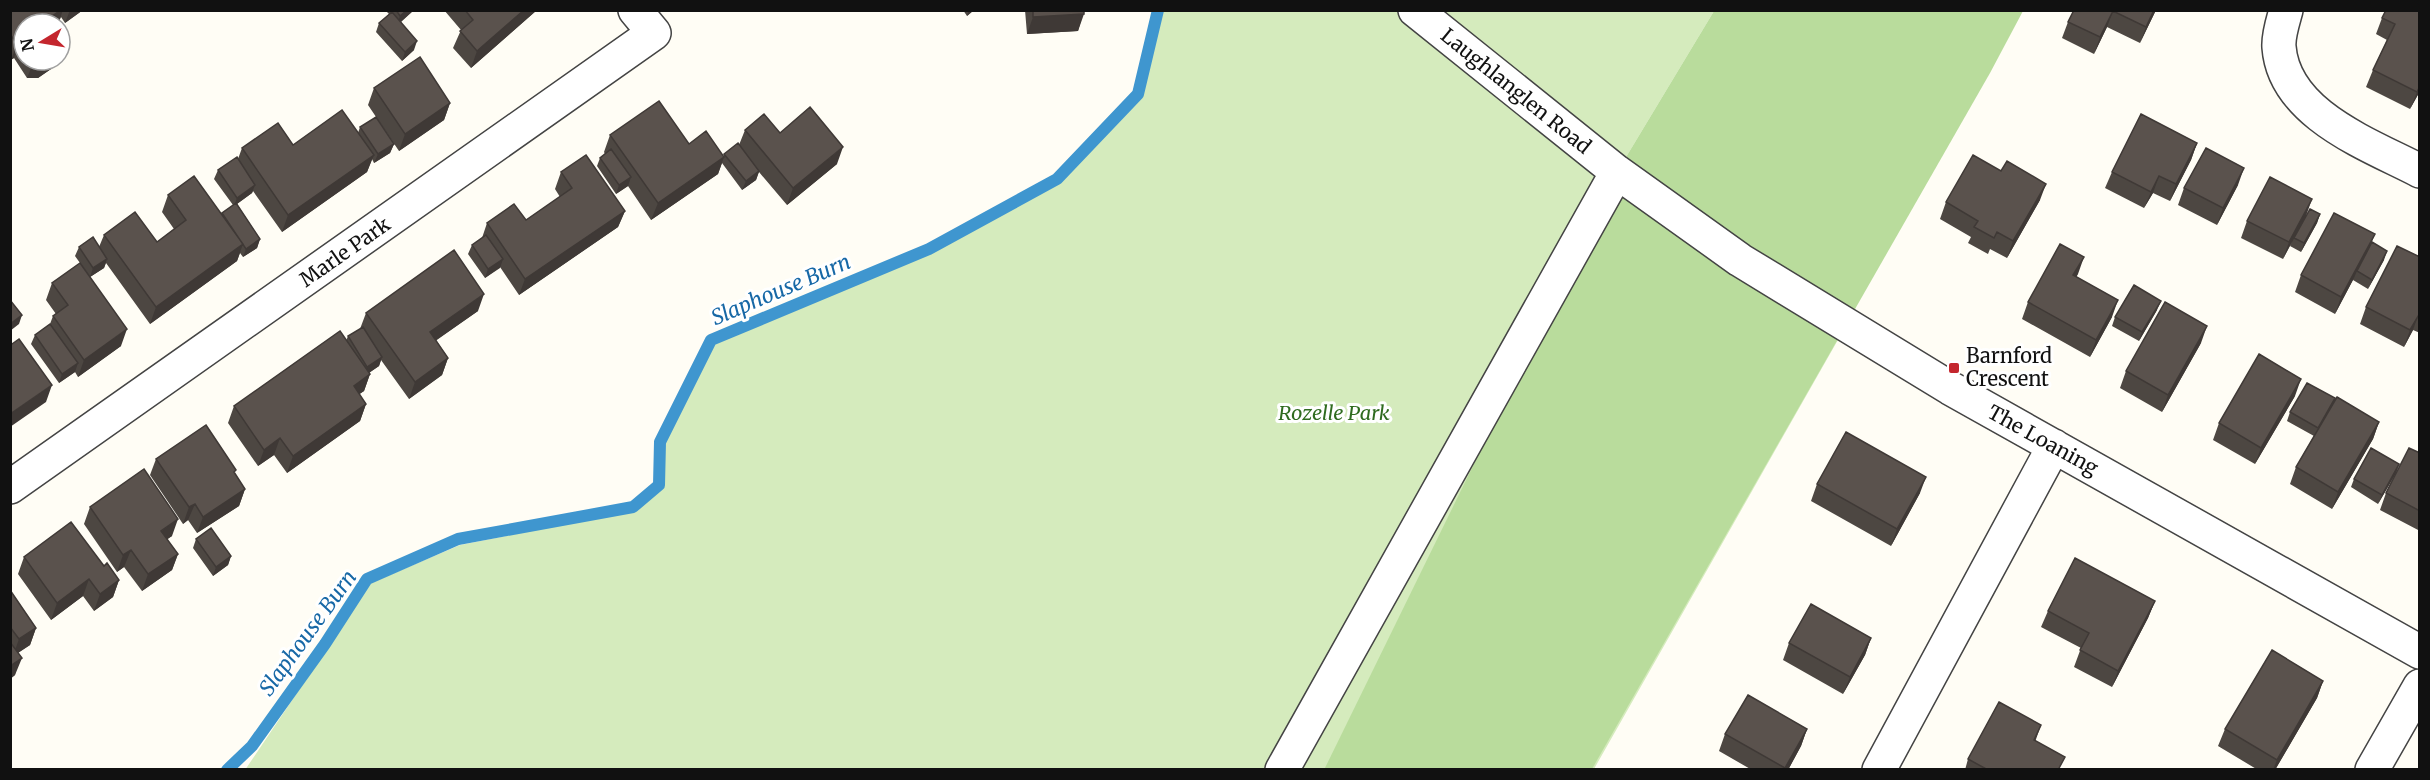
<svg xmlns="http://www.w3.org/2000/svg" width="2430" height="780" viewBox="0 0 2430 780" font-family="Merriweather,serif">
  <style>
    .green { fill: #d5ebbd }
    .forest { fill: #b9dc9c }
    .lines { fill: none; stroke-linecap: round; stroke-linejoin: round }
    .stream { stroke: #3f96cf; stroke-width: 12 }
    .minor-casing { stroke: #444; stroke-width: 36 }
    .minor { stroke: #fff; stroke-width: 33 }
    .wall { fill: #4d4742 }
    .shaded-wall { fill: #3f3936 }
    .building { fill: #5a524d; stroke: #3f3936; stroke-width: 1.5 }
    .poi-dot { fill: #c4262e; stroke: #fff; stroke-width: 2 }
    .labels { text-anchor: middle; stroke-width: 6; stroke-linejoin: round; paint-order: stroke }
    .street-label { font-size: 20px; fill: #111; stroke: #fff }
    .poi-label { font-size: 20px; fill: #111; stroke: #fff; text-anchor: start }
    .park-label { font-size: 20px; font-style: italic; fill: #2f6b1f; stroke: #fff }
    .water-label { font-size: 21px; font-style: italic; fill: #1768a6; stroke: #fff }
  </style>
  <rect width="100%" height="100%" fill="#fffdf5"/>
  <path class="green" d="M1162 11H1404L1847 324 1594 769 245 770 371 583 460 545 634 511 663 487V441L715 343 931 253 1060 182 1142 96Z
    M1415 11H1714L1617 172Z"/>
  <path class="forest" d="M1714 11H2023L1990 73 1592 769 1324 770 1617 172Z"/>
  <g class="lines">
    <path class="stream" d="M227 770 252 746 325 644 367 579 458 539 633 507 659 485 660 442 711 340 929 249 1057 179 1138 94 1158 10"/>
    <defs>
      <path id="minor" d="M1415 10 1617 172 1740 260 1950 388 2420 652
        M2286 10C2283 21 2278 36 2279 47 2284 114 2368 144 2420 171
        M10 487 654 33 635 10
        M1282 770 1617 172
        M1879 770 2054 446
        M2372 770 2420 686"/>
    </defs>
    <use href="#minor" class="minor-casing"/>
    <use href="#minor" class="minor"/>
  </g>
  <path class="wall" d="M10 10H83L65 23 61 17 58 24H24V60H54L51 69 38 78H27L14 58 10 60Z
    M385 10H414L401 22 414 50 402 61 376 32 379 23 389 14Z
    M444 10H537L471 68 453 48 461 30Z
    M963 10H974L967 16Z
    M1025 10H1084L1078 31 1027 34Z
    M2074 10H2156L2140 43 2107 27 2094 54 2062 38 2068 22Z
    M2420 10V91L2410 109 2366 87 2373 70 2387 40 2376 34 2382 18Z
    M374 88 450 103 444 120 399 151 368 105Z
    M360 127 394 144 390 153 374 163 372 159 367 172 282 232 253 191 252 193 237 204 260 239 257 248 243 257 240 253 237 261 150 324 106 263 104 268 90 277 75 256 79 247H99L104 235 157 242 174 229 162 212 168 195 221 214 222 213 233 205 214 179 218 170 238 159 242 148 293 145 358 133Z
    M745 130 780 133 837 164 787 205 759 172 756 180 742 190 722 163 718 174 651 220 628 186 616 194 597 166 600 158 605 154 604 152 610 135 689 144 724 156V154L739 145Z
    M2197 143 2191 160 2170 201 2153 193 2144 208 2105 188 2112 172Z
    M561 172 625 211 618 227 519 295 500 267 485 278 468 254 472 245 482 238 487 223 526 220 560 197 555 189Z
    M2238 185 2217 225 2178 205 2184 188Z
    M2040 200 2007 258 1990 249 1988 254 1968 243 1971 237 1940 219 1946 202Z
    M2320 214 2317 223 2301 252 2290 246 2292 241 2283 259 2241 238 2247 221Z
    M2372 242 2384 260 2368 289 2353 280 2354 278 2335 314 2295 292 2301 275Z
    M2420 257V333L2413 330 2404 347 2360 324 2366 307Z
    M2078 274 2076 277 2112 317 2090 357 2022 319 2028 302Z
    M52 283 121 346 78 377 75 372 59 383 31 344 35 335 50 324 53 316 56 314 46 300Z
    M2157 310 2139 341 2112 326 2115 317Z
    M478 311 436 340 448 358 442 375 409 399 381 360 379 366 369 373 370 374 364 391 359 394 366 404 360 421 287 473 274 455 258 466 228 423 234 406 346 341 348 336 360 329 366 313Z
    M2201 343 2162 412 2120 388 2126 371Z
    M2295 396 2255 464 2213 440 2219 423Z
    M2335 398 2333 404 2379 422 2373 439 2332 509 2290 484 2296 467 2314 436 2287 421 2290 412Z
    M2420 453V531L2380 510 2386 493Z
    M156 459 235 474 245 489 239 506 197 533 188 520 183 524 150 475Z
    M2399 464 2396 473 2378 504 2351 487 2354 479Z
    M1817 484 1920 493 1891 546 1811 501Z
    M90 507 172 536 167 539 178 554 172 570 142 591 124 567 117 572 84 524Z
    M196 539 231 556 228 565 213 576 193 548Z
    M24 557 119 580 113 597 94 611 83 596 51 620 18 574Z
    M10 590 36 628 30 645 18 653 15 675 10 679Z
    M2155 601 2148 618 2112 687 2074 667 2081 648 2041 627 2048 611Z
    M1871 638 1865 655 1843 694 1783 660 1789 643Z
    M2323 681 2317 698 2275 770H2258L2218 746 2225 729Z
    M1807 729 1801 746 1788 770H1752L1719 751 1725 734Z
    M2036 741 2060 770H1965L1968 759Z"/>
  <path class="shaded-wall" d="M61 10H63L58 24H43V22Z
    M70 10H83L65 23Z
    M407 10H414L397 25 400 16Z
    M524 10H537L471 68 477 51Z
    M969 10H974L967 16Z
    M2154 10H2156L2140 43 2146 27Z
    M2113 11 2107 27 2094 54 2100 37Z
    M1084 14 1078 31 1027 34 1033 17Z
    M20 41 14 58 11 60 17 44Z
    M417 41 414 50 402 61 405 52Z
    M54 60 51 69 38 78H27L34 61Z
    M2420 86V91L2410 109 2417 92Z
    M450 103 444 120 399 151 405 134Z
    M2197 143 2191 160 2170 201 2176 184Z
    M394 144 390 153 374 163 378 154Z
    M843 147 837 164 787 205 793 188Z
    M374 155 367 172 282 232 288 215Z
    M724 157 718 174 651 220 658 203Z
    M2244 168 2238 185 2217 225 2223 208Z
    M759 171 756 180 742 190 746 181Z
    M2159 176 2153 193 2144 208 2151 192Z
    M631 177 628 186 616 194 619 185Z
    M2046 184 2040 200 2007 258 2013 241Z
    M255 185 252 193 234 206 237 198Z
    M2312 199 2306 216 2283 259 2289 242Z
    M625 211 618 227 519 295 525 279Z
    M2320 214 2317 223 2301 252 2304 243Z
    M2375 234 2368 251 2357 271 2354 278 2335 314 2341 297Z
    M260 239 257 248 243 257 246 249Z
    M243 244 237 261 150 324 156 307Z
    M2387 251 2384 260 2368 289 2372 280Z
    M2084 257 2078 274 2067 292 2073 275Z
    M107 259 104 268 90 277 93 268Z
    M503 259 500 268 485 278 488 269Z
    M484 294 478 311 424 349 430 332Z
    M2118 300 2112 317 2090 357 2096 340Z
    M2161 301 2157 310 2139 341 2142 332Z
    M2419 313 2413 330 2404 347 2410 330Z
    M22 315 19 324 10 331V324Z
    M2207 326 2201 343 2162 412 2168 395Z
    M127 329 121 346 78 377 84 360Z
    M382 357 379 366 364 376 367 367Z
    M448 358 442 375 409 399 415 382Z
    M78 363 75 372 59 383 62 374Z
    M370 374 364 391 347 403 354 386Z
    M2301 379 2295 396 2255 464 2261 448Z
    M52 385 46 402 10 427V414Z
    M366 404 360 421 287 473 293 456Z
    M2379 422 2373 439 2332 509 2338 492Z
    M280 438 274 455 258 466 264 450Z
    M2399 464 2396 473 2378 504 2382 495Z
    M1926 477 1920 493 1891 546 1897 529Z
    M245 489 239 506 197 533 203 517Z
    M195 504 188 520 183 524 189 507Z
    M178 519 172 536 155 548 161 531Z
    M131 550 124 567 117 572 123 555Z
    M178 554 172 570 142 591 148 574Z
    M231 556 228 565 213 576 216 567Z
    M89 579 83 596 51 620 57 603Z
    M119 580 113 597 94 611 100 594Z
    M2155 601 2148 618 2112 687 2118 671Z
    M36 628 30 645 13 656 19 639Z
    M1871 638 1865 655 1843 694 1850 677Z
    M22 658 15 675 10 679V666Z
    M2323 681 2317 698 2275 770H2273L2277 760Z
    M2041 725 2035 742 2034 740Z
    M1807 729 1801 746 1788 770H1784Z"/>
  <path class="building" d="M10 10H61L43 22 44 24H24V47L20 41 17 44 10 34Z
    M396 10H407L400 16Z
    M465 10H524L477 51 460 31 473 20Z
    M1033 10H1084V14L1033 17Z
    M2074 10H2154L2146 27 2113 11 2100 37 2068 22Z
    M2386 10H2420V86L2417 92 2373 70 2395 24 2382 18Z
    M392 12 417 41 405 52 379 23Z
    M420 57 450 103 405 134 374 88Z
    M659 101 689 144 706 131 724 157 658 203 610 135Z
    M810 107 843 147 793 188 745 130 764 114 780 133Z
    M342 110 374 155 288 215 242 148 278 123 293 145Z
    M2141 114 2197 143 2176 184 2159 176 2151 192 2112 172Z
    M376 117 394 144 378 154 360 127Z
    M738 143 759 171 746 181 724 154Z
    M2206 148 2244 168 2223 208 2184 188Z
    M611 149 631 177 619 185 600 158Z
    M586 155 625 211 525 279 487 223 514 204 526 220 572 188 561 172Z
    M1973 155 2001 171 2007 161 2046 184 2013 241 1997 232 1994 238 1974 227 1978 221 1946 202Z
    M237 157 255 185 237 198 218 170Z
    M194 176 243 244 156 307 104 235 135 212 157 242 186 220 168 195Z
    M2270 177 2312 199 2289 242 2247 221Z
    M236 203 260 239 246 249 222 213Z
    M2310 209 2320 214 2304 243 2294 238Z
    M2334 213 2375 234 2341 297 2301 275Z
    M486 235 503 259 488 269 472 245Z
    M93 237 107 259 93 268 79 247Z
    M2372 242 2387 251 2372 280 2357 271Z
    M2060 244 2084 257 2073 275 2118 300 2096 340 2028 302Z
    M2397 246 2420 257V313L2410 330 2366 307Z
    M454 250 484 294 430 332 448 358 415 382 366 313Z
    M80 263 127 329 84 360 53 316 68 305 52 283Z
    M2134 285 2161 301 2142 332 2115 317Z
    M10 300 22 315 10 324Z
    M2165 302 2207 326 2168 395 2126 371Z
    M50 324 78 363 62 374 35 335Z
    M363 327 382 357 367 367 348 336Z
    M340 331 370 374 354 386 366 404 293 456 280 438 264 450 234 406Z
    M19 339 52 385 10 414V341L12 344Z
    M2259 354 2301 379 2261 448 2219 423Z
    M2307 383 2335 398 2318 428 2290 412Z
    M2337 397 2379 422 2338 492 2296 467Z
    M206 425 236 470 234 472 245 489 203 517 195 504 189 507 156 459Z
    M1846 432 1926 477 1897 529 1817 484Z
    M2371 448 2399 464 2382 495 2354 479Z
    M2409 448 2420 453V511L2386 493Z
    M144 469 178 519 161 531 178 554 148 574 131 550 123 555 90 507Z
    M71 522 104 566 107 563 119 580 100 594 89 579 57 603 24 557Z
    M211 528 231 556 216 567 196 539Z
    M2075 558 2155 601 2118 671 2080 650 2089 633 2048 611Z
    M10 590 36 628 19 639 10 627Z
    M1811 604 1871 638 1850 677 1789 643Z
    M10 642 22 658 10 666Z
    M2272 650 2323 681 2277 760 2225 729Z
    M1748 695 1807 729 1785 768 1725 734Z
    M1999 702 2041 725 2034 740 2065 757 2058 770H1988L1968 759Z"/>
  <rect class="poi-dot" x="1948" y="362" width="12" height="12" rx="3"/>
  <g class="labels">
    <g class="street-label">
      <text transform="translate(1516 91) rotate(39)" y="7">Laughlanglen Road</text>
      <text transform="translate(345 252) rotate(-35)" y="7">Marle Park</text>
      <text transform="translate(2043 440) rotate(29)" y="7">The Loaning</text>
    </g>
    <g class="poi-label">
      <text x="1966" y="363">Barnford<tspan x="1966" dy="23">Crescent</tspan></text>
    </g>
    <g class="park-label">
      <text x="1334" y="420">Rozelle Park</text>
    </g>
    <g class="water-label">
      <text transform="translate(781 290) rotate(-23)" y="7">Slaphouse Burn</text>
      <text transform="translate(308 633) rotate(-54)" y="7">Slaphouse Burn</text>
    </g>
  </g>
  <rect width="2430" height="780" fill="none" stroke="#111111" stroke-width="24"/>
  <g transform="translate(42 42) rotate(259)"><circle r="28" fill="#ffffff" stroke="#a0a0a0" stroke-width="1.5"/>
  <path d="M0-4.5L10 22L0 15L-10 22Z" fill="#c4262e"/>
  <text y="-9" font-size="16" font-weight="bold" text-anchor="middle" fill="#111111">N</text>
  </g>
</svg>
